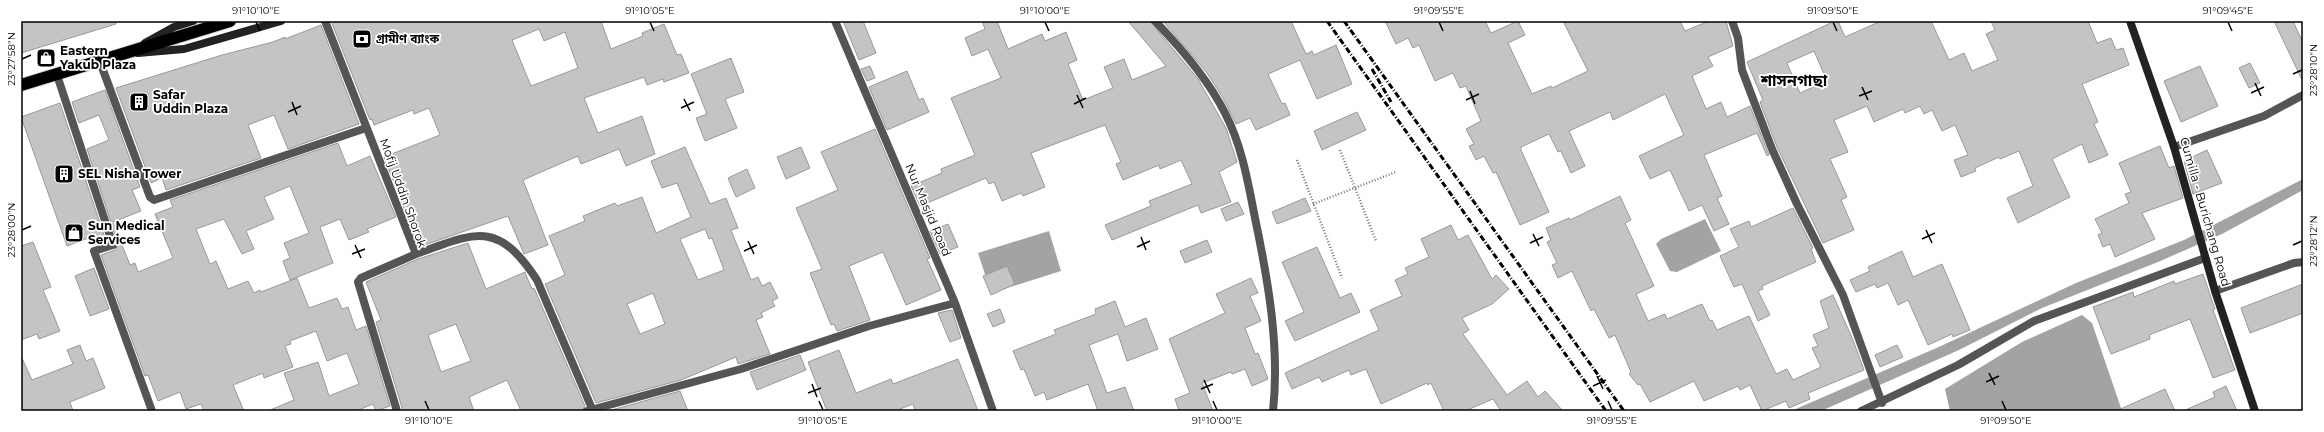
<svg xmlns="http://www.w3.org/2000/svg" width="2324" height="432" viewBox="0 0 2324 432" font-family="Montserrat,'Noto Sans Bengali',sans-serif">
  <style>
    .water { fill: #a3a3a3 }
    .building { fill: #c4c4c4; stroke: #999; fill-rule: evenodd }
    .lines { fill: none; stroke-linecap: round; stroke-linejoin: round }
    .highway-casing { stroke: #dbdbdb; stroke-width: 14 }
    .path { stroke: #777; stroke-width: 2.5; stroke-dasharray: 1 2; stroke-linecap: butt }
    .street { stroke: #555; stroke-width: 8 }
    .secondary { stroke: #222; stroke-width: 8 }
    .highway { stroke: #000; stroke-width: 12 }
    .rail { stroke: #000; stroke-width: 3; stroke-dasharray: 6 2 1 2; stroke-linecap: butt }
    .ticks { fill: none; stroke: #000; stroke-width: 1.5 }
    .labels { text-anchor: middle; stroke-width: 3.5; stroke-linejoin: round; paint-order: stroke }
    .poi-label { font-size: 12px; font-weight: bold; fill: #000; stroke: #fff; text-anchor: start }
    .street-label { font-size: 12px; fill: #000; stroke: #fff }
    .district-label { font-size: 16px; font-weight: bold; fill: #000; stroke: #fff }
    .neatline { fill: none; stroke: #000; stroke-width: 1.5 }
    .ticks-label { font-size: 10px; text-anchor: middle; fill: #000 }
  </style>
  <rect width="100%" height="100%" fill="#fff"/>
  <path class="water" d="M2303 179V190L2222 234 2158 262 2042 308 1959 350 1821 411H1791L1941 346 2076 283 2184 240Z
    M1705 219 1721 251 1677 272 1670 271 1656 244 1661 239Z
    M1049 231 1061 271 991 293 978 253Z
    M2082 315 2092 323 2122 411H1950L1945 389 2022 342Z"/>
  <path class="building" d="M21 21H116V24L21 53Z
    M331 21H601L611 49 643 36 642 33 664 24 677 55 681 54 689 73 664 82 663 79 647 85 644 77 584 98 598 133 642 116 655 154 626 166 619 149 581 164 578 156 523 180 548 245 524 254 508 216 419 247 384 157 440 135 429 108 414 114 413 110 374 125 372 119 370 120ZM539 29 544 41 565 32 578 68 531 86 512 40Z
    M843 21H863L876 53 859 60Z
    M982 21H997L1008 49 1042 34 1045 41 1066 32 1077 60 1068 64 1083 100 1113 88 1104 67 1124 59 1132 80 1166 66 1128 21H1150L1198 79 1226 128 1237 162 1219 172 1231 202 1201 213 1198 205 1112 240 1105 225 1151 206 1149 201 1192 184 1181 160 1160 169 1159 165 1123 180 1116 164 1121 162 1105 125 1031 153 1045 187 1023 196 1021 193 1002 201 994 182 989 184 986 178 920 206 911 186 942 173 941 169 975 155 951 98 1001 78 988 49 972 56 965 38 985 29Z
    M1163 21H1291L1306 54 1312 51 1314 55 1336 45 1352 84 1317 99 1300 60 1268 74 1282 104 1285 103 1290 115 1256 130 1250 118 1236 124 1223 98 1207 73Z
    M1385 21H1485L1491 33 1518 21 1525 35 1508 43 1532 94 1551 86 1552 88 1588 71 1563 21H1680L1685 31 1709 21H1726L1733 46 1708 57 1713 66 1692 76 1706 109 1721 102 1727 117 1750 106 1769 155 1767 156 1757 133 1704 155 1722 196 1717 198 1729 224 1714 231 1702 205 1689 211 1670 170 1650 179 1639 156 1684 135 1665 94 1613 120 1610 112 1569 131 1585 166 1571 173 1561 151 1558 152 1549 134 1521 147V150L1549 212 1520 225 1496 172 1493 173 1484 156 1476 160 1469 146 1474 144 1466 129 1481 121 1466 86 1460 88 1453 73 1435 81 1419 45 1413 48 1408 38 1396 44Z
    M1835 21H1838L1845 37 1881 21H1931L1949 60 1964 53 1972 71 1998 60 1986 34 1995 30 1991 21H2088L2097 43 2111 38 2116 50 2123 48 2129 65 2082 84 2098 122 2094 124 2108 155 2089 163 2082 144 2052 159 2070 197 2018 223 2007 198 2033 186 2019 151 2000 159 1999 157 1975 168 1976 171 1961 177 1954 160 1968 155 1955 125 1942 131 1932 110 1924 114 1920 106 1905 113 1903 109 1874 122 1867 106 1834 120 1848 152 1830 159 1847 197 1841 200 1854 230 1823 243 1777 147 1760 102 1763 100 1747 62ZM1814 51 1827 81 1800 93 1787 63Z
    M2274 21H2293L2303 43V82Z
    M321 25 359 124 288 149 274 115 248 125 261 158 166 190 162 178 151 183 116 88 222 55 273 42 285 37V39Z
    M731 58 744 92 725 99 737 128 705 141 696 118 707 114 691 74Z
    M2250 63 2260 83 2249 88 2239 68Z
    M870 66 875 78 867 81 861 69Z
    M2200 66 2218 106 2181 122 2164 81Z
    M907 71 919 100 923 98 929 112 887 130 869 87Z
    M105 90 140 187 132 190 141 211 113 222 130 265 135 263 138 272 173 258 155 214 173 207 170 200 338 143 347 166 370 156 396 217 367 229 369 232 349 240 340 219 320 227 333 263 290 280 283 261 290 258 284 243 309 233 290 186 264 197 274 219 246 231 254 249 242 254 224 219 196 229 210 264 216 261 228 289 248 281 254 293 260 290 261 292 297 278 309 308 337 298 342 309 348 307 356 330 366 326 390 406 376 411 373 404 356 411H268L294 400 284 373 318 362 329 396 359 384 347 353 327 361 316 331 290 341 291 344 285 346 293 367 264 378 263 373 233 385 244 411H204L201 404 186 409 180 392 158 401 148 375 145 376 101 255 115 250 118 244 87 149 109 140 99 115 79 123 72 102Z
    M60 103 106 241 94 245 91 237 67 246 21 117Z
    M1357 112 1366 130 1322 150 1314 131Z
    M875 129 930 258 927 259 941 290 906 305 883 252 849 266 870 320 837 331 834 324 831 325 810 273 822 269 796 208 838 190 821 152Z
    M2160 146 2169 168 2174 166 2183 198 2142 213 2155 239 2115 257 2110 244 2103 247 2098 235 2102 233 2095 219 2129 203 2125 194 2131 192 2119 163Z
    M685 147 710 204 726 198 738 228 731 230 751 280 758 277 762 286 770 282 778 298 772 301 775 306 761 313 763 317 756 320 770 354 738 364 736 357 681 380 596 403 545 284 565 275 549 236 585 221 583 216 615 203 617 206 642 197 656 233 691 217 677 183 662 188 651 161ZM705 229 709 239 712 238 724 270 698 280 680 239ZM653 293 665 324 640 334 627 304Z
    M801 147 810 168 786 179 777 157Z
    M2207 150 2222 183 2193 194 2184 161Z
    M747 169 755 188 736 197 728 178Z
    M1620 196 1631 220 1625 223 1654 286 1636 294 1648 321 1665 314 1667 319 1702 304 1710 321 1712 320 1717 330 1749 316 1776 374 1787 369 1793 380 1821 367 1812 348 1818 346 1813 335 1829 328 1820 301 1833 295 1853 340 1864 370 1808 393 1810 399 1789 408 1786 401 1762 411 1750 385 1740 390 1738 386 1704 401 1694 381 1650 402 1640 384 1638 385 1629 374 1631 372 1615 335 1609 338 1594 309 1591 311 1572 271 1558 278 1552 265 1557 263 1547 242 1551 240 1546 228 1569 218 1570 220Z
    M1305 198 1311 211 1277 224 1272 212Z
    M1238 202 1244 214 1226 221 1221 209Z
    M1793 208 1813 248 1811 249 1816 262 1762 286 1763 289 1758 291 1770 315 1758 321 1742 284 1734 287 1720 256 1739 247 1730 229 1749 221 1751 227Z
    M948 224 958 247 940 254 930 231Z
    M1451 225 1458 240 1468 235 1492 279 1496 275 1509 289 1492 304 1462 318 1469 330 1463 334 1507 395 1527 381 1538 397 1545 391 1563 411H1501L1493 399 1465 411H1444L1431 383 1428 385 1427 383 1381 404 1366 369 1351 375 1349 370 1322 382 1319 377 1292 389 1285 373 1379 330 1370 310 1402 296 1395 280 1408 274 1405 268 1429 257 1421 239Z
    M1207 240 1212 252 1185 263 1180 251Z
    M33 242 51 287 43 290 60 331 39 339 37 334 21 340V246Z
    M468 243 486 289 525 272 526 275 532 289 534 288 585 406 582 411H521L507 380 469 397 474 411H403L376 322 381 320 366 282 418 259ZM456 324 471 361 441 372 428 335Z
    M1317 247 1340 298 1351 293 1360 312 1295 341 1285 321 1304 312 1282 262Z
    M1902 251 1913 277 1942 264 1970 330 1953 337 1952 334 1928 345 1908 300 1898 305 1888 283 1877 288 1875 284 1856 292 1850 280 1870 271 1868 267Z
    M1007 266 1015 284 991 295 983 276Z
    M94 268 109 309 90 316 75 276Z
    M2203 274 2215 309 2213 310 2235 370 2213 378 2190 319 2149 335 2150 339 2111 354 2093 307 2133 292 2134 297 2174 281 2175 284Z
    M1251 278 1258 293 1250 296 1261 321 1245 328 1255 354 1258 353 1268 379 1252 386 1245 369 1232 374 1231 372 1202 383 1213 411H1179L1175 399 1190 393 1169 339 1225 313 1216 294Z
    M2303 284V313L2250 333 2241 308Z
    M1115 301 1125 327 1146 318 1158 349 1127 361 1118 334 1089 345 1107 393 1125 387 1134 411H1098L1088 384 1047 400 1044 392 1035 396 1024 369 1021 370 1013 351 1056 334 1054 330 1096 314 1095 309Z
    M1000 309 1005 322 993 327 987 314Z
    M952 310 961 338 950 342 938 313Z
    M80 345 86 361 93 358 105 388 70 402 73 411H24L21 404V356L32 380 73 364 67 350Z
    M1897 345 1903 357 1880 367 1875 355Z
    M839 350 856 393 891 379 893 384 958 359 978 411H915L913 404 895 411H827L808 362Z
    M800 355 806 370 757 390 750 372Z
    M2226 386 2237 411H2183L2215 397 2213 392Z
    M2165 389 2175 411H2116Z
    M680 391 688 411H608Z"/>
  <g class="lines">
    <defs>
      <path id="highway" d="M21 85 230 21"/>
    </defs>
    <use href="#highway" class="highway-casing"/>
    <path class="path" d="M1340 150 1376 241
      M1297 160 1342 278
      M1313 204 1396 172"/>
    <path class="street" d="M325 21 416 254 361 278 358 282 397 411
      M835 21 955 303 993 411
      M1155 21C1181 48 1208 79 1225 113 1242 146 1248 182 1255 218 1268 280 1280 347 1273 411
      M1732 21 1738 38 1742 70 1772 149 1797 204 1843 295 1882 403
      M100 62 150 197 154 200 366 128
      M57 75 113 245 94 251 152 411
      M2174 147 2264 116 2303 95
      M416 254C475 233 497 219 537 280L593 411
      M2215 291 2294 263 2303 262
      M587 411 741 369 869 326 955 303
      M1861 411 1958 365 2034 321 2205 258"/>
    <path class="secondary" d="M2130 21 2174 147 2215 291 2255 411
      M145 43 174 27 193 21
      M138 53 184 49 281 21"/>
    <use href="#highway" class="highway"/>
    <path class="rail" d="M1327 21 1606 411
      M1344 21 1624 411
      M1372 69 1391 102"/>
  </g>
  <path class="ticks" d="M256 22 260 31M650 22 654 31M1045 22 1049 31M1439 22 1443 31M1833 22 1837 31M2228 22 2232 31M22 59 31 55M2293 74 2302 70M2255 83 2261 96M1862 87 1868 100M1470 91 1475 104M2251 93 2264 87M1077 95 1083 108M1859 96 1872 91M684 99 690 111M1466 100 1479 94M292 102 297 115M1074 104 1086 98M681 108 694 102M288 112 301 106M22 230 31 226M1926 230 1932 243M1533 234 1539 246M1141 237 1146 250M1922 239 1935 233M748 241 754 254M1530 243 1543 237M355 245 361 258M2293 245 2302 241M1137 247 1150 241M744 251 757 245M352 254 365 249M1989 373 1995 385M1597 376 1603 389M1204 380 1210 393M1986 382 1999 376M812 384 817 397M1593 386 1606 380M1201 389 1213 384M808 393 821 388M425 401 429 410M819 401 823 410M1213 401 1217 410M1608 401 1612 410M2002 401 2006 410"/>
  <defs>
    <symbol id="bank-square" viewBox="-11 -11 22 22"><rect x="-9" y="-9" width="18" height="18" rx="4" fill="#000" stroke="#fff"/><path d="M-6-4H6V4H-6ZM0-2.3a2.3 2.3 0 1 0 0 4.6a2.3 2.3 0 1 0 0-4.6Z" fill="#fff"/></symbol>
    <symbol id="shop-square" viewBox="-11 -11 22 22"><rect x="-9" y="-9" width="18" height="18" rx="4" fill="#000" stroke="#fff"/><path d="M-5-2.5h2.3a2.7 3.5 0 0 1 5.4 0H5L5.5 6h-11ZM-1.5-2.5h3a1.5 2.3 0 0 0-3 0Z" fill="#fff"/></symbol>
    <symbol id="building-square" viewBox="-11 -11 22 22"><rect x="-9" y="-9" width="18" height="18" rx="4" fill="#000" stroke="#fff"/><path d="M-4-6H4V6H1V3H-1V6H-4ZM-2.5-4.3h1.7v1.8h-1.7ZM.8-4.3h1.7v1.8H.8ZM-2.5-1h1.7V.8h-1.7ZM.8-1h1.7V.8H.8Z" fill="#fff"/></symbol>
  </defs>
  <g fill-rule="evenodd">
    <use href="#bank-square" x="351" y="28" width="22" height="22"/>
    <use href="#shop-square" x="35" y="47" width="22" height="22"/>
    <use href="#building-square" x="128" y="91" width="22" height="22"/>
    <use href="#building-square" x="53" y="163" width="22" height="22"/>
    <use href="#shop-square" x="63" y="222" width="22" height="22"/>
  </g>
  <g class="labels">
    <g class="poi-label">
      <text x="376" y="43">গ্রামীণ ব্যাংক</text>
      <text x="60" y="55">Eastern<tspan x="60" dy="14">Yakub Plaza</tspan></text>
      <text x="153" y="99">Safar<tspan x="153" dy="14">Uddin Plaza</tspan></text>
      <text x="78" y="178">SEL Nisha Tower</text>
      <text x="88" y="230">Sun Medical<tspan x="88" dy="14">Services</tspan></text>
    </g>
    <g class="street-label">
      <text transform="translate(403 193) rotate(70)" y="4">Mofij Uddin Shorok</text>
      <text transform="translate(928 210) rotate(67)" y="4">Nur Masjid Road</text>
      <text transform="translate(2205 212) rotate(74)" y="4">Cumilla - Burichang Road</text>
    </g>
    <g class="district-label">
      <text x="1794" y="86">শাসনগাছা</text>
    </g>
  </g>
  <rect width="2324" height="432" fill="none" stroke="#ffffff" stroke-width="44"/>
  <rect x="22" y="22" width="2280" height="388" class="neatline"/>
  <g class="ticks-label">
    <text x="256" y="14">91°10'10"E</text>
    <text x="650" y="14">91°10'05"E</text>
    <text x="1045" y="14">91°10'00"E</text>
    <text x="1439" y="14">91°09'55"E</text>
    <text x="1833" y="14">91°09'50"E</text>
    <text x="2228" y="14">91°09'45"E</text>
    <text transform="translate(11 59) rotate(-90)" y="4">23°27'58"N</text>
    <text transform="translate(2313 70) rotate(-90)" y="4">23°28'10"N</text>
    <text transform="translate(11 230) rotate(-90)" y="4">23°28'00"N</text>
    <text transform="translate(2313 241) rotate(-90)" y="4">23°28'12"N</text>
    <text x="429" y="424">91°10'10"E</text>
    <text x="823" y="424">91°10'05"E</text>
    <text x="1217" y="424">91°10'00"E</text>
    <text x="1612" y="424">91°09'55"E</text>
    <text x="2006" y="424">91°09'50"E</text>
  </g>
</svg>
